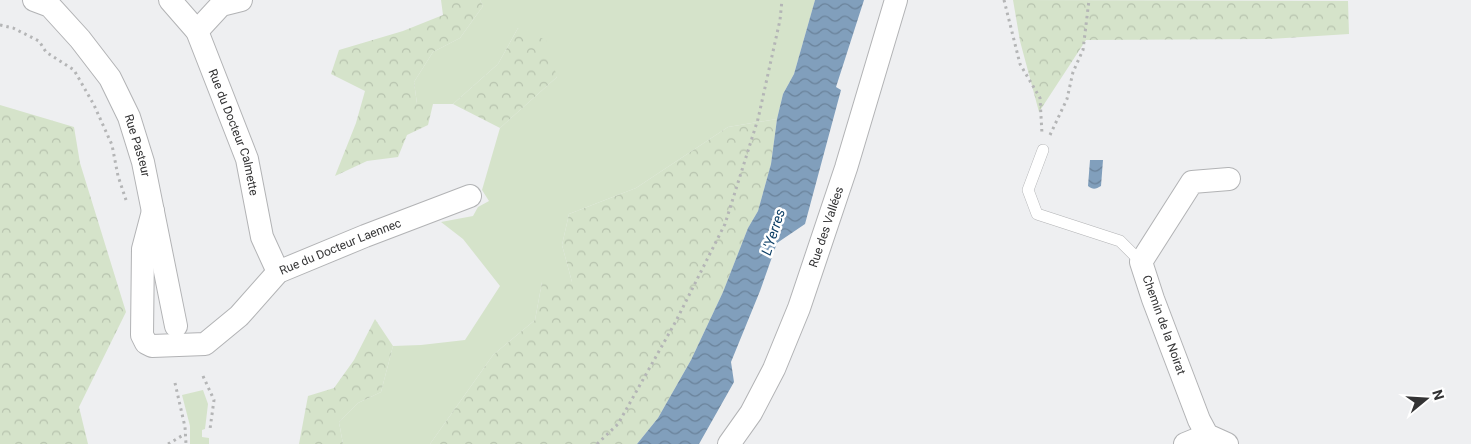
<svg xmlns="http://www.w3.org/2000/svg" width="1471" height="444" viewBox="0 0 1471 444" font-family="Roboto,sans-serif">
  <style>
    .grass { fill: #d5e3ca }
    .forest { fill: url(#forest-crowns) }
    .water { fill: url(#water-waves) }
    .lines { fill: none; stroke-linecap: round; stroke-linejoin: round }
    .service-casing { stroke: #b2b3b5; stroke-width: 12 }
    .minor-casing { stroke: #b2b3b5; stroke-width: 24 }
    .path { stroke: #b4b5b6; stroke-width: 3; stroke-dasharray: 2.5 4; stroke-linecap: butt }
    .service { stroke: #fff; stroke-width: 11 }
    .minor { stroke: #fff; stroke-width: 22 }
    .labels { text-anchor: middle; stroke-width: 5; stroke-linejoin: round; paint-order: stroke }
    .street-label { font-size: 12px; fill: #333334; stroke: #fff }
    .water-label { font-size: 14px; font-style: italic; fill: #0d3f66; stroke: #fff }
  </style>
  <defs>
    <pattern id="forest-crowns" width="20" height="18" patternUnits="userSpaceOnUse" patternTransform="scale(1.25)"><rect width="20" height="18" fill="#d5e3ca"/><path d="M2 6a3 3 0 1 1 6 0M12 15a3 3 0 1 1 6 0" fill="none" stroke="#b7c3ae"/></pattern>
    <pattern id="water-waves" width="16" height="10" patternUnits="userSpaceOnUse" patternTransform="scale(1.25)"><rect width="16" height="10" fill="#819fbc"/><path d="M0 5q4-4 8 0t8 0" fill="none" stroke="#6a829a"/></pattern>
  </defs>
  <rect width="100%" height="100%" fill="#eeeff1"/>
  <path class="grass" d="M480 0H815L794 74 783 94 777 119 728 127 636 188 569 214 562 245 572 282H542L535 320 493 355 430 444H343L339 422 358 403 381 392 393 346 421 345 465 340 500 286 463 239 441 222 473 216 478 207 489 201 482 190 500 128 557 77 518 28 498 64 453 104H417L414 82 433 52 460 38 483 6Z
    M203 390 208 404 205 429 202 430V437L209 438V444H190V426L182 395Z"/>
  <path class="forest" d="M441 0H480L483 6 460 38 433 52 414 82 417 104H433L428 125 407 135 398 157 367 161 335 176 356 123 365 91 331 74 339 50 403 31 443 15Z
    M1013 0 1348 1 1349 34 1269 39 1086 40 1039 112 1020 41Z
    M518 28 546 40 557 77 500 128 453 104 498 64Z
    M0 105 74 127 80 163 126 312 79 407 88 444H0Z
    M777 119 771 164 758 211 748 228 723 292 691 360 658 418 637 444H430L493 355 535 320 542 282H572L562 245 569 214 636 188 728 127Z
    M375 319 393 346 381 392 358 403 339 422 343 444H299L308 396 334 388 354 360Z"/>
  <path class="water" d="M815 0H864L836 87 841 90 805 224 777 243 760 291 731 362 734 382 699 444H637L658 418 691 360 723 292 748 228 758 211 771 164 777 119 783 94 794 74Z
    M1090 160H1103L1101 186C1096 189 1093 190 1088 186Z"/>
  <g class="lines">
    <defs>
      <path id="service" d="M1043 150 1028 190 1037 214 1120 241 1141 262"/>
      <g id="minor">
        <path id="s1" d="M34 0 50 6 80 39 110 78 129 117 143 162 176 326"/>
        <path id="s2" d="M170 0 197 31 247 159 262 237 278 272"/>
        <path d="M197 31 221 5 241 0"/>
        <path id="s3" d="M153 211 143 249 142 335 146 343 152 346 205 344 239 316 278 272 365 236 470 196"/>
        <path id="s4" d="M729 444 751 413 774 369 799 308 846 168 896 0"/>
        <path d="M1185 444 1207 435"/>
        <path d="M1227 444 1207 435 1199 420 1153 299 1141 262 1192 182 1229 179"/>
      </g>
    </defs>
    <use href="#service" class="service-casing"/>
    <use href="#minor" class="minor-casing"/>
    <path class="path" d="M1004 0 1020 64 1040 98 1042 134
      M0 25 13 28 39 41 46 52 74 70 94 105 112 145 118 176 126 200
      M1050 135 1067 99 1073 72 1083 50 1089 0
      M203 376 214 400 210 429
      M175 383 185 427 186 444
      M168 444 185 434
      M597 444 618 424 676 321 725 224 758 119 780 20 782 0"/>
    <use href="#service" class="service"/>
    <use href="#minor" class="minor"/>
  </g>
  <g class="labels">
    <g class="street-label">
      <text dy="4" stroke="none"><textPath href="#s2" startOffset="149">Rue du Docteur Calmette</textPath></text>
      <text dy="4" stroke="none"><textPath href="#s1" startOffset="184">Rue Pasteur</textPath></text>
      <text dy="4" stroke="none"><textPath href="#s4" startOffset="239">Rue des Vallées</textPath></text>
      <text dy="4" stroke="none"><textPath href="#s3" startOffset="364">Rue du Docteur Laennec</textPath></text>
      <text transform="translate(1164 325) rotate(70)" y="4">Chemin de la Noirat</text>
    </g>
    <g class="water-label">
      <text transform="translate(773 232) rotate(-72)" y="5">L'Yerres</text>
    </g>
  </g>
  <g transform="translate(1426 399) rotate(72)" stroke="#ffffff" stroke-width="4" paint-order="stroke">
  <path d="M0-4L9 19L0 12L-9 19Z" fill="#333334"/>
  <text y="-8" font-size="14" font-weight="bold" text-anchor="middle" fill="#333334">N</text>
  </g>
</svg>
